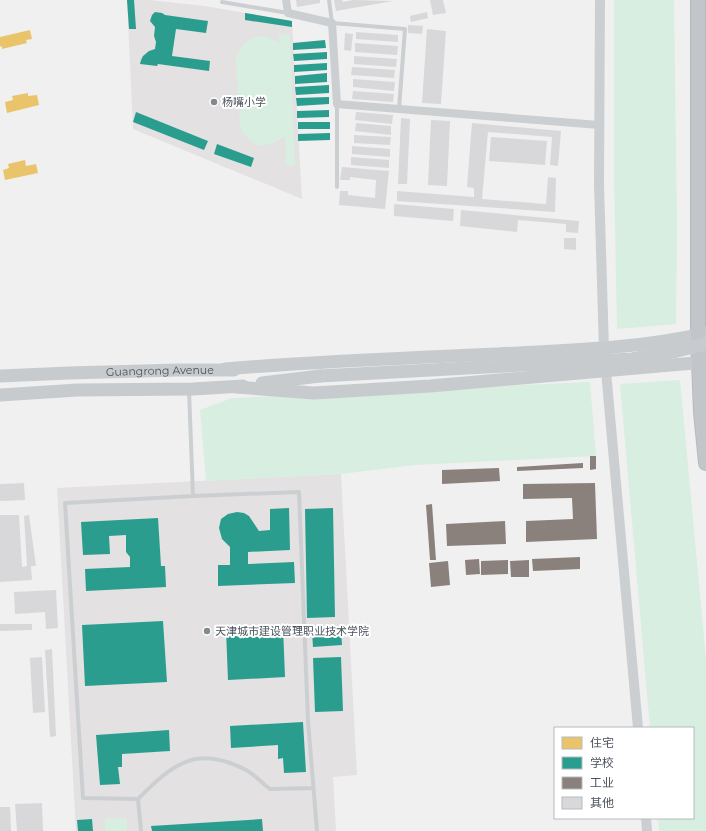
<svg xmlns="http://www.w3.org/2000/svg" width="706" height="831" viewBox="0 0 706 831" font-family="Montserrat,'Noto Sans SC',sans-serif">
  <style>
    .education { fill: #e3e1e1 }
    .green { fill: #d7eee0 }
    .homes { fill: #e9c46a }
    .schools { fill: #2a9d8f }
    .industry { fill: #8a817c }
    .building { fill: #d8d8da }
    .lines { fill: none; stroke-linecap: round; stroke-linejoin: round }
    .trunk-casing { stroke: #b6babe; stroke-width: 16 }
    .service { stroke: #cccfd1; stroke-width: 4 }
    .minor { stroke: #cccfd1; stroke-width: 8 }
    .tertiary { stroke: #cccfd1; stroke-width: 10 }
    .primary { stroke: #c8cbce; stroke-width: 13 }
    .trunk { stroke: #c2c6ca; stroke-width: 14 }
    .primary-bridge { stroke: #c8cbce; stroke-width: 13 }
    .poi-dot { fill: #84898f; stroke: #fff; stroke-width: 1.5 }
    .labels { text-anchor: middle; stroke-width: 4; stroke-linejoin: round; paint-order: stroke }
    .poi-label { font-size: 11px; fill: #49525b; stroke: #fff; text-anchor: start }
    .street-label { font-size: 11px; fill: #49525b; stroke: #fff }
  </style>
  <rect width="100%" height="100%" fill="#f1f0f0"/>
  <path class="education" d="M127 0H149L205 6 292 21 302 199 133 129Z
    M341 474 357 775 333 777 336 831H76L57 488Z"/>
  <path class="green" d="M614 0H674L677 227 676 324 617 329 614 176Z
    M279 34 290 35 295 165 286 166 285 136C266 149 251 151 240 126L236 58C244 38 260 29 279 43Z
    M680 380 706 659V831H659L658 818H693V728H650L620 384Z
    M590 382 596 456 415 465 341 474 206 481 200 410 232 398Z
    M127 818V831H105V819Z"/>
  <path class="homes" d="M30 30 32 39 26 40 27 43 2 49V46L0 47V37Z
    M28 93V96L37 95 39 105 7 113 5 102 13 100 12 96Z
    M25 160 26 166 36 164 38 173 5 180 3 170 9 168 8 164Z"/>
  <path class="schools" d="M127 0H134L136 29H129Z
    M155 12 162 13 165 15 208 21 206 33 176 29 172 56 210 61 209 71 158 64 157 66 140 64 141 60 143 56 149 51 155 49 156 42 154 36 155 27 150 21 152 15Z
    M245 13 292 21V27L245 20Z
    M325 40 326 48 293 50V43Z
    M327 52V59L294 61 293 54Z
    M327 63V70L294 72V65Z
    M327 73V82L295 84V76Z
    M329 85V93L296 95 295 87Z
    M329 97V104L297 106 296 98Z
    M329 110V117L297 118V111Z
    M136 112 208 141 204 150 133 122Z
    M298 122H330V129H298Z
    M330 133V140L298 141V134Z
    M217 144 254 158 251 167 214 154Z
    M289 508 290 550 248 552V564L294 562 295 583 218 586V565H230V547L222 539 219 528 221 519 228 514 237 512 244 513 249 516 259 531 270 530V509Z
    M333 508 335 617 307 618 305 509Z
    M158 518 161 566H165L166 587 86 591 85 569 130 567V557L126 552V535L109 536 110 554 83 555 81 522Z
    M163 621 167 682 85 686 82 625Z
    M283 627 285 677 228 680 226 630Z
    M341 630 342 645 313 647 312 632Z
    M341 657 343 711 315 712 313 658Z
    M303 722 306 772 284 773 283 758 278 759V745L231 748 230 726Z
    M169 730 170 751 122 754V767H118L120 784 100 785 96 735Z
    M92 819 93 831H78L77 820Z
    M262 819 263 831H152L151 826Z"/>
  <path class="industry" d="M590 456H596V469L590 470Z
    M583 463V468L517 471V467Z
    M499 468 500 481 442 484V470Z
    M595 483 597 539 526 542V521L573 519 572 498 523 499V484Z
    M432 504 436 560H430L426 505Z
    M505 521 506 544 447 546 446 524Z
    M580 557V569L533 571 532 559Z
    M479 559 480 574 466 575 465 560Z
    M508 560V574L481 575V561Z
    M529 560V577H511L510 561Z
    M448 561 450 585 431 587 429 563Z"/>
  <path class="building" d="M296 0H320V3L297 7Z
    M334 0H342L343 2 353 0 393 1 336 11Z
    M430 0H443L446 13 433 15Z
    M427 12 428 18 411 22 410 16Z
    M408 25 423 26 422 34 408 33Z
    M427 29 446 31 441 104 422 103Z
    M356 32 398 35V42L356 39Z
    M345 33 353 34 351 51 344 50Z
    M355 43 398 46 397 55 355 52Z
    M354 56 397 59 396 67 354 64Z
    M352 67 395 70 394 78 351 75Z
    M353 79 395 82 394 91 353 87Z
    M353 91 394 94 393 102 352 99Z
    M356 112 393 115 392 124 355 120Z
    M401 118 410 119 407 184H398Z
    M431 120 450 121 447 186 428 185Z
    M356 123 391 126V135L355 131Z
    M472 123 561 131 558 166 550 165 552 137 488 132 482 199 546 204 548 177 556 178 555 212 397 201V191L474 197V188L467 187Z
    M354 135 391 137 390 145 354 143Z
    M491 137 547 141 545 165 489 161Z
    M352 146 390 149V157L352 154Z
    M351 157 389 160V168L351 165Z
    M342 167 389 171 385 209 339 205 340 191H348V195L375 198 376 180 350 177V180H340Z
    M394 204 454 209 453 221 394 216Z
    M461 210 579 221 578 233 566 232V224L518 220 517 232 460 226Z
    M564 238H576V250L564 249Z
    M24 483 25 500 0 501V484Z
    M0 515H19L22 567 27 566 24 516 29 515 36 566H31L32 580 0 582Z
    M56 590 58 628 46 629 45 612 15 614 14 592Z
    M0 624H32V630L0 631Z
    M52 649 56 736 50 737 45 650Z
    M42 657 45 712 33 713 30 658Z
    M42 803 43 831H17L15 804Z
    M0 807H10L11 831H0Z"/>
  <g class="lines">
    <defs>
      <path id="trunk" d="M698 0V335L701 412 706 463"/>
    </defs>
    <use href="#trunk" class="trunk-casing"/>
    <path class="service" d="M329 0 332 23 405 29 399 109
      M222 2 288 13
      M337 104V187
      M189 390 193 496
      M138 799 83 798 65 503 193 496 299 492 308 721 317 831
      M141 831 138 799C173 764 196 744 246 770 254 774 262 783 270 789L313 788"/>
    <path class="minor" d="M286 0 288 13 332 23 337 104 599 125"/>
    <path class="tertiary" d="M600 0 599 185 604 349 638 728
      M646 818 647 831"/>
    <g class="primary">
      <path d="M225 369C316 361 407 358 498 354 568 350 637 349 706 333"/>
      <path id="s1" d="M0 376 69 373 178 370H234"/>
      <path d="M262 383 320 376"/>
      <path d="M235 387 314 393 430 386 706 362"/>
      <path d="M0 395 78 390 193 389 243 386"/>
    </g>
    <use href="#trunk" class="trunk"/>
    <path class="primary-bridge" d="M320 376 632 359 677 351 706 344"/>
  </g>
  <g class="poi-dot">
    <circle cx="214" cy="102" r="4"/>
    <circle cx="207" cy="631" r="4"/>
  </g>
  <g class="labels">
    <g class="poi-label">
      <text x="222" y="106">杨嘴小学</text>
      <text x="215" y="635">天津城市建设管理职业技术学院</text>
    </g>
    <g class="street-label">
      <text dy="4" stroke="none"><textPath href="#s1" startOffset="160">Guangrong Avenue</textPath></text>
    </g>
  </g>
  <rect x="554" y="727" width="140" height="92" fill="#ffffff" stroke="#b6babd"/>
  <rect x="562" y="737" width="20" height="12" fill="#e9c46a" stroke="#b6babd"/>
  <text x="590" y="747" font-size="12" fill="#49525b">住宅</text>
  <rect x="562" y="757" width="20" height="12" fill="#2a9d8f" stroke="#b6babd"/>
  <text x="590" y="767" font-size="12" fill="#49525b">学校</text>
  <rect x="562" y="777" width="20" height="12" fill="#8a817c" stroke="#b6babd"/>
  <text x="590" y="787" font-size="12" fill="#49525b">工业</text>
  <rect x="562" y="797" width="20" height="12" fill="#d8d8da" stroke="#b6babd"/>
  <text x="590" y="807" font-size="12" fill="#49525b">其他</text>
</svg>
